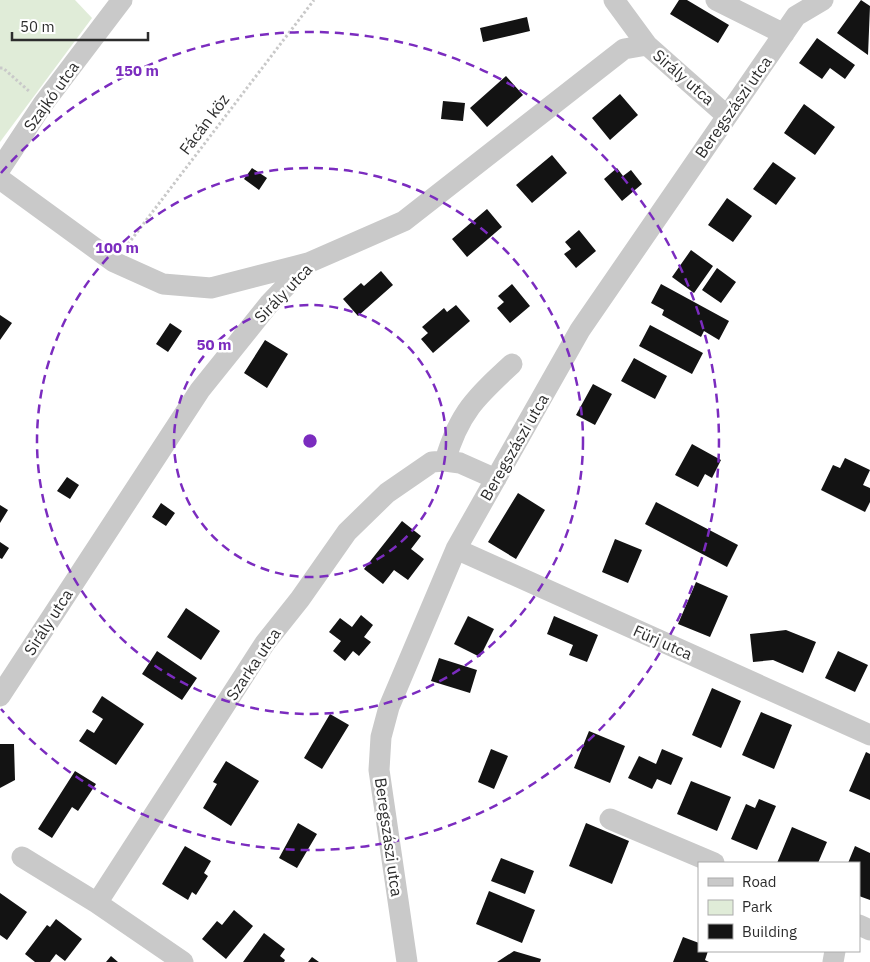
<svg xmlns="http://www.w3.org/2000/svg" width="870" height="962" viewBox="0 0 870 962" font-family="'IBM Plex Sans',sans-serif">
  <style>
    .green { fill: #e0ecd8 }
    .building { fill: #131313 }
    .lines { fill: none; stroke-linecap: round; stroke-linejoin: round }
    .path { stroke: #c9c9c9; stroke-width: 3; stroke-dasharray: 2.5 2.5; stroke-linecap: butt }
    .minor { stroke: #c9c9c9; stroke-width: 21 }
    .ring { fill: none; stroke: #7b2cbf; stroke-width: 2.5; stroke-dasharray: 9 6 }
    .labels { text-anchor: middle; stroke-width: 5; stroke-linejoin: round; paint-order: stroke }
    .street-label { font-size: 16px; fill: #2c2c2c; stroke: #fff }
    .centre { fill: #7b2cbf; stroke: #fff; stroke-width: 2.5 }
    .ring-label { font-size: 15px; text-anchor: middle; font-weight: bold; fill: #7b2cbf; stroke: #fff; stroke-width: 5; stroke-linejoin: round; paint-order: stroke }
  </style>
  <rect width="100%" height="100%" fill="#fff"/>
  <path class="green" d="M0 0H75L92 18 0 142Z"/>
  <path class="building" d="M679 0H687L729 25 718 43 670 14Z
    M861 0 870 6 868 55 837 33Z
    M527 17 530 31 483 42 480 28Z
    M817 38 855 65 845 79 830 68 822 79 799 63Z
    M506 76 523 95 487 127 470 108Z
    M620 94 638 115 610 140 592 118Z
    M443 101 465 103 463 121 441 119Z
    M804 104 835 127 815 155 784 133Z
    M552 155 567 173 532 203 516 185Z
    M773 162 796 178 776 205 753 189Z
    M252 168 267 178 259 190 244 179Z
    M617 168 623 176 631 170 642 184 622 201 604 179Z
    M727 198 752 216 733 242 708 225Z
    M487 209 502 227 467 257 452 239Z
    M579 230 596 251 576 268 564 254 571 249 565 242Z
    M691 250 713 266 694 293 672 277Z
    M717 268 736 282 721 303 702 290Z
    M381 271 393 285 358 316 343 299 361 283 364 286Z
    M512 284 530 306 510 323 497 308 504 302 498 296Z
    M661 284 729 321 719 340 704 331 701 337 662 315 664 310 651 303Z
    M456 305 470 321 433 353 421 339 428 333 422 327 444 308 447 312Z
    M0 315 12 323 0 340Z
    M170 323 182 331 168 352 156 344Z
    M650 325 703 353 692 374 639 346Z
    M265 340 288 354 267 388 244 373Z
    M634 358 667 376 655 399 621 381Z
    M593 384 612 394 595 425 576 415Z
    M692 444 721 460 712 478 705 474 698 487 675 475Z
    M845 458 870 470 863 485 870 488V502L865 512 821 490 833 465 840 468Z
    M67 477 79 485 70 499 57 491Z
    M518 493 545 510 516 559 488 542Z
    M656 502 738 545 727 567 645 524Z
    M161 503 175 513 166 526 152 517Z
    M0 505 8 510 0 523Z
    M402 521 421 536 411 549 424 559 408 580 394 570 383 584 364 569Z
    M615 539 642 550 628 583 602 572Z
    M0 542 9 548 2 559 0 558Z
    M696 582 728 596 710 637 678 624Z
    M186 608 220 631 201 660 167 637Z
    M361 615 373 625 364 637 371 642 359 656 353 651 345 661 333 651 341 641 329 632 340 618 352 627Z
    M468 616 494 629 480 657 454 644Z
    M554 616 598 635 587 662 569 655 573 645 547 634Z
    M786 630 816 642 803 673 773 660 753 662 750 634Z
    M157 651 197 678 182 700 142 674Z
    M838 651 868 665 855 692 825 678Z
    M439 658 477 670 470 693 431 681Z
    M712 688 741 701 721 748 692 735Z
    M102 696 144 724 116 765 79 741 87 729 94 733 103 719 92 712Z
    M761 712 792 725 774 769 742 755Z
    M330 714 349 725 322 769 304 758Z
    M589 731 625 746 610 783 574 768Z
    M0 744H14L15 780 0 788Z
    M491 749 508 756 494 789 478 782Z
    M662 749 683 758 671 785 657 779 652 789 628 778 639 756 656 764Z
    M866 752 870 754V800L849 791Z
    M226 761 259 781 231 826 203 808 217 784 213 782Z
    M75 771 96 784 78 811 72 807 52 838 38 829Z
    M691 781 731 797 717 831 677 814Z
    M759 799 776 806 757 850 731 839 746 804 755 808Z
    M298 823 317 834 297 868 279 858Z
    M586 823 629 841 612 884 569 866Z
    M792 827 827 842 818 863H777Z
    M185 846 211 861 204 873 208 876 196 895 192 892 188 900 162 884Z
    M855 846 870 853V900L859 896V863H848Z
    M501 858 534 871 525 894 491 881Z
    M489 891 535 910 522 943 476 924Z
    M0 893 27 912 7 940 0 935Z
    M234 910 253 926 226 959 202 939 217 921 222 925Z
    M56 919 82 939 65 961 56 954 50 962H35L25 954 47 925 50 927Z
    M264 933 285 949 280 956 285 960 284 962H243Z
    M683 937 699 943V951H708L705 960 709 962H673Z
    M514 951 541 959 540 962H497Z
    M111 956 118 962H106Z
    M312 957 319 962H308Z"/>
  <g class="lines">
    <path class="path" d="M0 68H3L30 92
      M125 248 314 0"/>
    <path class="minor" d="M614 0 647 45
      M716 0 784 34
      M0 169 43 104 122 0
      M0 179 114 262 163 284 211 288 308 263
      M445 461C459 413 476 397 512 364
      M456 549 870 735
      M0 696 200 390 269 304 308 263 404 221 624 49 647 45 727 116
      M610 819 714 863
      M22 857 97 903 183 962
      M97 903 265 643 300 599 347 532 387 493 432 462 445 461 460 463 496 479
      M859 925 870 930
      M407 962 379 770 381 737 389 707 456 549 580 330 796 16 823 0
      M833 962 835 951"/>
  </g>
  <g class="ring">
    <circle cx="310" cy="441" r="136"/>
    <circle cx="310" cy="441" r="273"/>
    <path d="M1 173A409 409 0 1 1 1 709"/>
  </g>
  <g class="labels">
    <g class="street-label">
      <text transform="translate(684 77) rotate(41)" y="6">Sirály utca</text>
      <text transform="translate(51 96) rotate(-54)" y="6">Szajkó utca</text>
      <text transform="translate(733 107) rotate(-55)" y="6">Beregszászi utca</text>
      <text transform="translate(204 124) rotate(-53)" y="6">Fácán köz</text>
      <text transform="translate(283 293) rotate(-46)" y="6">Sirály utca</text>
      <text transform="translate(514 447) rotate(-60)" y="6">Beregszászi utca</text>
      <text transform="translate(48 622) rotate(-57)" y="6">Sirály utca</text>
      <text transform="translate(663 642) rotate(24)" y="6">Fürj utca</text>
      <text transform="translate(253 664) rotate(-56)" y="6">Szarka utca</text>
      <text transform="translate(389 837) rotate(82)" y="6">Beregszászi utca</text>
    </g>
  </g>
  <circle cx="310" cy="441" r="8" class="centre"/>
  <g class="ring-label">
    <text x="137" y="76">150 m</text>
    <text x="117" y="253">100 m</text>
    <text x="214" y="350">50 m</text>
  </g>
  <rect x="698" y="862" width="162" height="90" fill="#ffffff" stroke="#ababab"/>
  <rect x="708" y="878" width="25" height="8" fill="#c9c9c9" stroke="#ababab"/>
  <text x="742" y="887" font-size="15" fill="#2c2c2c">Road</text>
  <rect x="708" y="900" width="25" height="15" fill="#e0ecd8" stroke="#ababab"/>
  <text x="742" y="912" font-size="15" fill="#2c2c2c">Park</text>
  <rect x="708" y="924" width="25" height="15" fill="#131313" stroke="#ababab"/>
  <text x="742" y="937" font-size="15" fill="#2c2c2c">Building</text>
  <path d="M12 32v8h136v-8" fill="none" stroke="#2c2c2c" stroke-width="2.5"/>
  <text x="20" y="32" font-size="15" fill="#2c2c2c" stroke="#ffffff" stroke-width="4" paint-order="stroke">50 m</text>
</svg>
